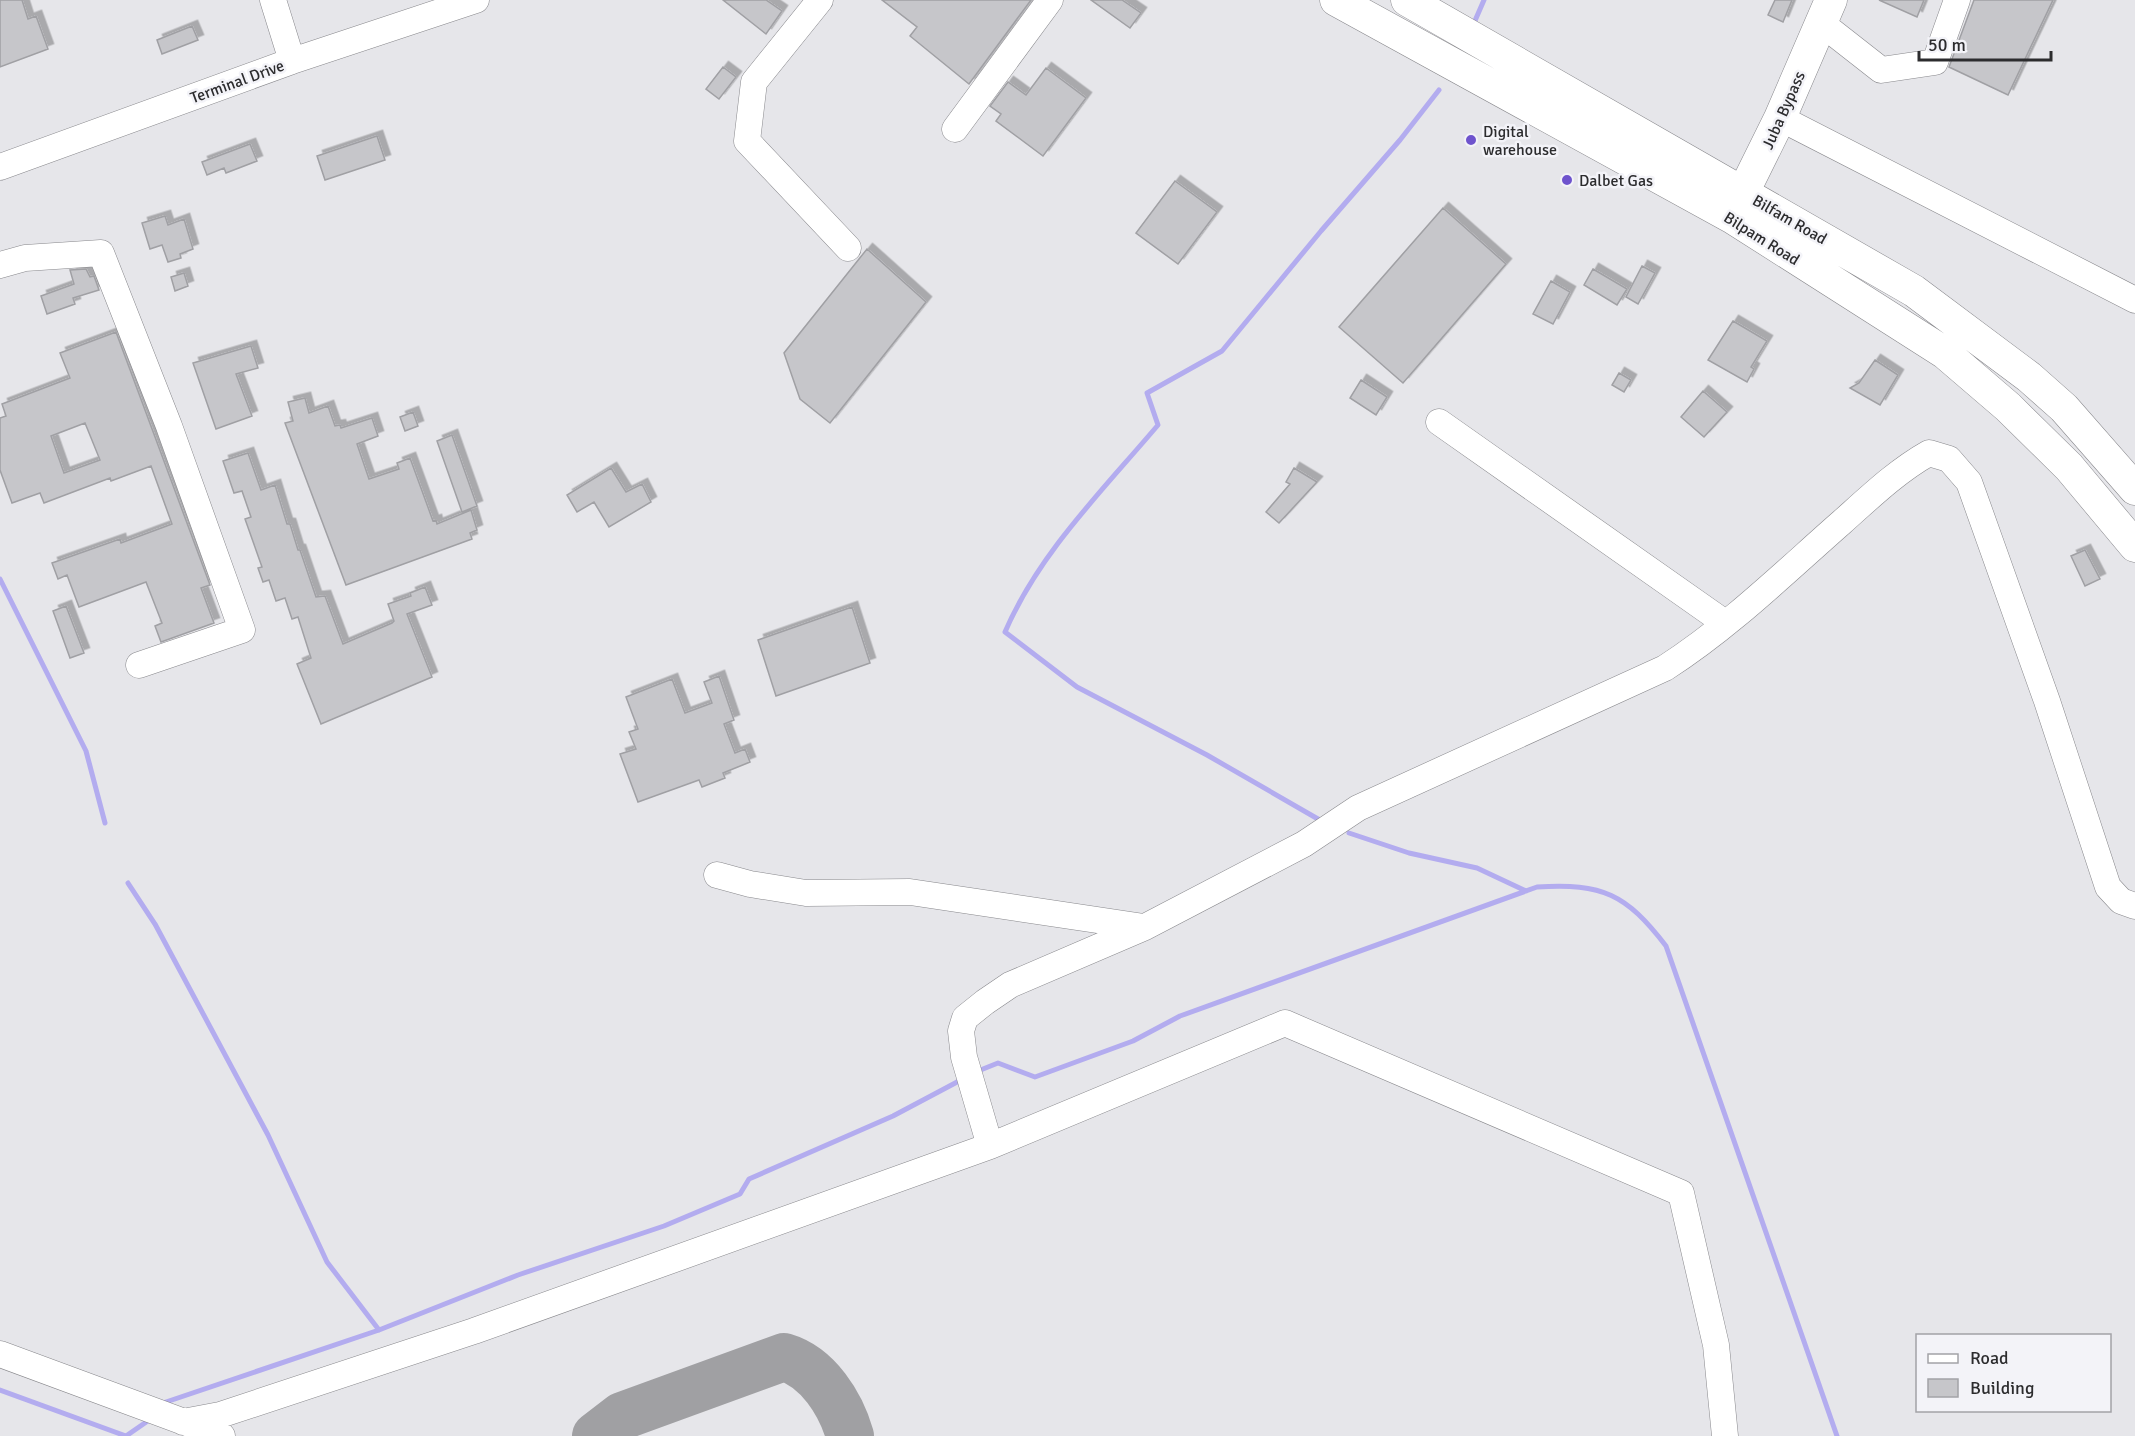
<svg xmlns="http://www.w3.org/2000/svg" width="2135" height="1436" viewBox="0 0 2135 1436" font-family="Signika,sans-serif">
  <style>
    .lines { fill: none; stroke-linecap: round; stroke-linejoin: round }
    .stream { stroke: #b3acef; stroke-width: 5 }
    .taxiway { stroke: #a0a0a3; stroke-width: 48 }
    .building { fill: #c6c6ca; stroke: #a0a0a4; stroke-width: 1.5; fill-rule: evenodd; filter: url(#shadow) }
    .minor-casing { stroke: #88888c; stroke-width: 27 }
    .major-casing { stroke: #88888c; stroke-width: 33 }
    .minor { stroke: #fff; stroke-width: 26 }
    .major { stroke: #fff; stroke-width: 32 }
    .poi-dot { fill: #6e53cd; stroke: #f3f3f8; stroke-width: 2 }
    .labels { text-anchor: middle; stroke-width: 5; stroke-linejoin: round; paint-order: stroke }
    .street-label { font-size: 16px; fill: #2c2c2e; stroke: #f3f3f8 }
    .poi-label { font-size: 16px; fill: #2c2c2e; stroke: #f3f3f8; text-anchor: start }
  </style>
  <defs>
    <filter id="shadow"><feDropShadow dx="5.5" dy="-5.5" stdDeviation="0" flood-color="#0004"/></filter>
  </defs>
  <rect width="100%" height="100%" fill="#e6e6ea"/>
  <g class="lines">
    <path class="stream" d="M1474 23 1484 0
      M0 579 86 751 105 823
      M1318 819 1207 755 1077 687 1005 632C1039 553 1103 490 1158 425L1147 393 1222 351 1321 231 1400 140 1439 90
      M1349 833 1409 853 1477 868 1526 891
      M128 883 155 924 268 1135 327 1262 379 1330
      M978 1071 998 1063 1035 1077 1133 1041 1180 1016 1537 887C1603 883 1626 894 1666 946L1837 1436
      M0 1390 126 1436 152 1418
      M163 1403 379 1330 518 1275 664 1226 740 1194 749 1179 893 1116 959 1081"/>
    <path class="taxiway" d="M596 1436 622 1416 784 1357C818 1367 841 1404 850 1436"/>
  </g>
  <path class="building" d="M0 0H22L28 19 36 16 48 49 0 67Z
    M723 0H766L782 11 766 34Z
    M882 0H1031L969 84 910 36 917 27Z
    M1091 0H1122L1141 13 1130 28Z
    M1775 0H1792L1783 22 1768 15Z
    M1879 0H1924L1917 17Z
    M1974 0H2053L2008 95 1949 67Z
    M192 26 198 40 162 54 157 40Z
    M723 67 736 77 719 99 706 89Z
    M1046 68 1086 98 1043 156 996 121 1001 114 990 106 1008 82 1026 95Z
    M377 136 385 160 325 180 317 156Z
    M250 144 257 161 226 173 224 168 207 175 202 162Z
    M1175 181 1217 212 1178 264 1136 233Z
    M1443 208 1506 264 1403 383 1339 327Z
    M165 216 168 225 184 219 193 249 180 254 181 258 168 262 162 245 150 249 142 223Z
    M867 249 926 302 830 423 800 399 784 353Z
    M1642 266 1655 273 1638 304 1626 297Z
    M86 269 90 277 94 276 99 290 73 298 75 304 47 314 41 296 74 284 70 270Z
    M1593 269 1627 289 1617 305 1584 285Z
    M184 273 188 286 175 291 171 277Z
    M1551 281 1570 292 1553 324 1533 314Z
    M1733 321 1767 341 1751 367 1754 369 1747 382 1708 360Z
    M116 332 210 585 201 588 214 623 161 642 155 626 162 623 146 582 79 607 67 575 58 579 52 563 120 539 121 543 172 524 151 466 111 481 110 478 44 503 40 493 12 503 0 470V418L6 416 2 404 70 378 60 353ZM85 423 100 460 64 473 51 436Z
    M251 346 258 368 236 374 252 416 216 429 193 363Z
    M1875 360 1898 375 1880 405 1850 388 1859 383Z
    M1619 373 1631 380 1624 392 1612 385Z
    M1361 380 1387 397 1376 415 1350 398Z
    M1703 391 1727 412 1704 437 1681 417Z
    M305 398 309 413 328 406 335 426 340 425 341 428 372 418 378 436 357 444 369 479 399 469 397 463 410 458 433 521 436 520 437 524 471 510 477 530 470 533 472 539 346 585 285 423 293 421 288 402Z
    M413 412 418 426 405 431 400 417Z
    M452 435 477 506 462 512 437 441Z
    M248 453 261 490 275 485 287 524H290L298 550H300L316 597 325 596 343 644 392 623 394 621 388 604 411 596 410 593 425 587 432 605 407 614 432 677 321 724 297 664 311 658 298 617 292 619 285 598 276 601 269 580 263 582 258 568 262 567 245 519 251 517 242 491 234 493 223 461Z
    M611 468 626 492 642 484 651 502 609 527 594 502 577 512 567 495Z
    M1294 468 1317 482 1279 523 1266 512 1290 484 1286 482Z
    M2085 550 2100 579 2085 586 2071 556Z
    M66 606 84 653 70 658 53 611Z
    M852 607 870 663 776 696 758 640Z
    M719 676 734 720 724 724 735 753 745 749 750 762 723 773 725 778 702 787 699 780 638 802 620 754 636 749 629 732 638 729 626 697 672 679 685 713 712 703 704 682Z"/>
  <g class="lines">
    <defs>
      <path id="minor" d="M273 0 292 61
        M820 0 754 82 747 141 848 248
        M1821 23 1881 70 1935 62 1957 0
        M1780 118 2135 300
        M955 129 1050 0
        M0 167 292 61 476 0
        M0 265 25 258 101 253 169 426 242 630 139 665
        M1439 422 1725 623
        M717 875 750 884 806 893 910 892 1144 927
        M990 1146 964 1057 961 1031 965 1018 985 1002 1010 985 1145 927 1304 844 1358 808 1665 668C1729 627 1785 572 1842 522 1870 497 1897 471 1929 453L1949 459 1969 482 2047 701 2108 887 2121 901 2135 906
        M0 1354 222 1436
        M183 1422 220 1415 474 1331 990 1146 1285 1023 1681 1193 1716 1345 1725 1436"/>
      <path id="major" d="M1336 0 1733 218 1945 353 2008 407 2069 467 2135 546
        M1407 0 1914 291 2029 377 2064 408 2135 489
        M1735 209 1780 118 1831 0"/>
    </defs>
    <use href="#minor" class="minor-casing"/>
    <use href="#major" class="major-casing"/>
    <use href="#minor" class="minor"/>
    <use href="#major" class="major"/>
  </g>
  <g class="poi-dot">
    <circle cx="1471" cy="140" r="6"/>
    <circle cx="1567" cy="180" r="6"/>
  </g>
  <g class="labels">
    <g class="street-label">
      <text transform="translate(237 81) rotate(-20)" y="6">Terminal Drive</text>
      <text transform="translate(1783 110) rotate(-66)" y="6">Juba Bypass</text>
      <text transform="translate(1790 219) rotate(30)" y="6">Bilfam Road</text>
      <text transform="translate(1762 238) rotate(32)" y="6">Bilpam Road</text>
    </g>
    <g class="poi-label">
      <text x="1483" y="137">Digital<tspan x="1483" dy="18">warehouse</tspan></text>
      <text x="1579" y="186">Dalbet Gas</text>
    </g>
  </g>
  <rect x="1916" y="1334" width="195" height="78" fill="#f3f3f8" stroke="#a3a3a7" stroke-width="1.5"/>
  <rect x="1928" y="1354" width="30" height="9" fill="#ffffff" stroke="#a3a3a7" stroke-width="1.5"/>
  <text x="1970" y="1364" font-size="18" fill="#2c2c2e">Road</text>
  <rect x="1928" y="1379" width="30" height="18" fill="#c6c6ca" stroke="#a3a3a7" stroke-width="1.5"/>
  <text x="1970" y="1394" font-size="18" fill="#2c2c2e">Building</text>
  <path d="M1919 51v9h132v-9" fill="none" stroke="#2c2c2e" stroke-width="3"/>
  <text x="1928" y="51" font-size="18" fill="#2c2c2e" stroke="#f3f3f8" stroke-width="4.5" paint-order="stroke">50 m</text>
</svg>
